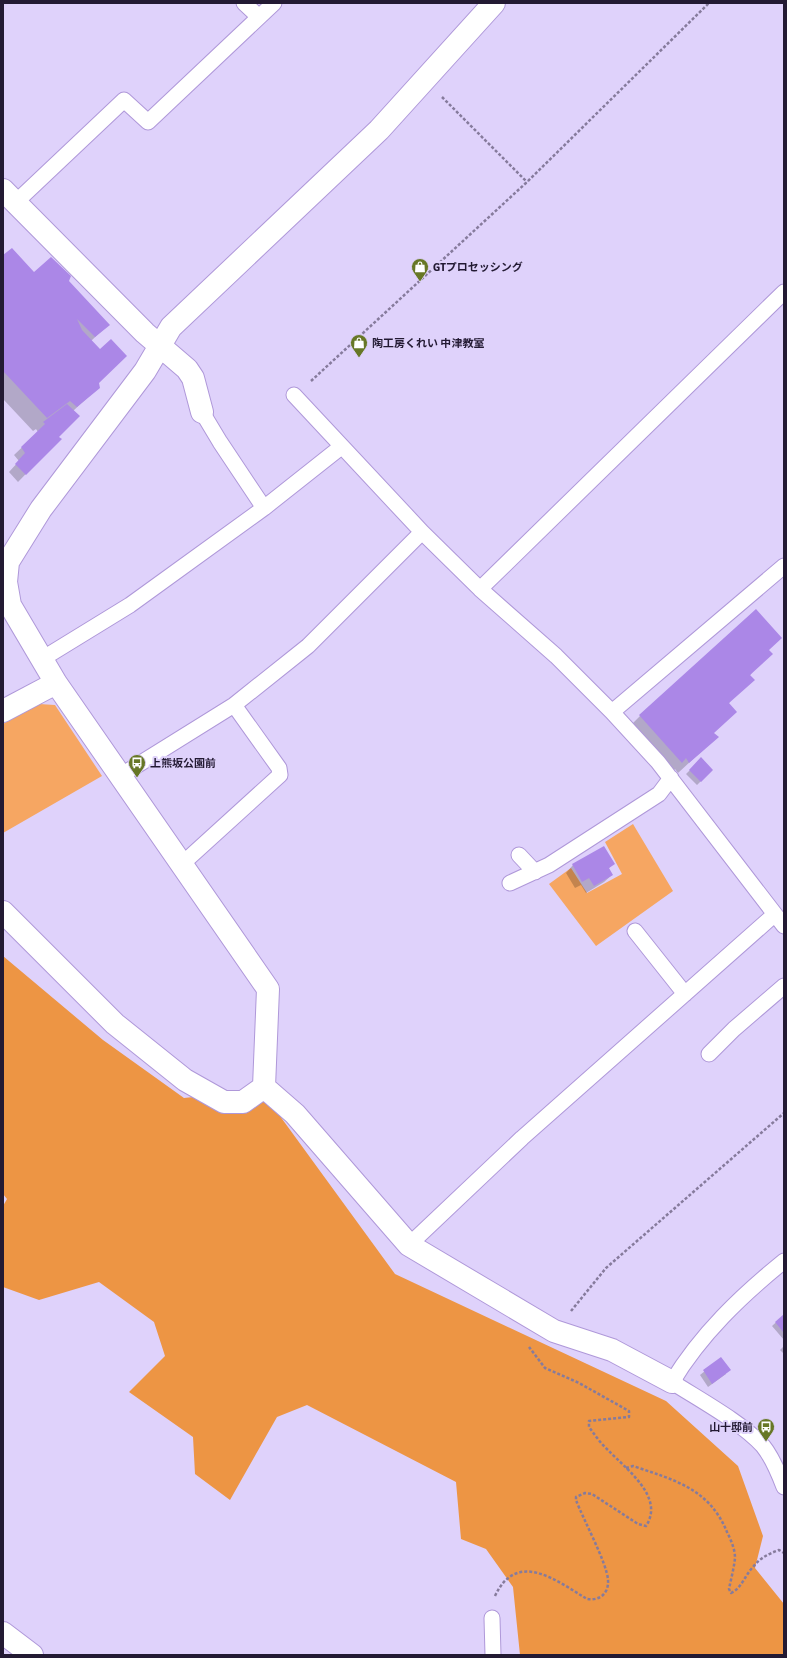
<svg xmlns="http://www.w3.org/2000/svg" width="787" height="1658" viewBox="0 0 787 1658" font-family="Signika,'Noto Sans JP',sans-serif">
  <style>
    .green { fill: #f6a662 }
    .forest { fill: #ed9544 }
    .shadow { fill: #0003 }
    .building { fill: #ab87e7 }
    .lines { fill: none; stroke-linecap: round; stroke-linejoin: round }
    .lane-casing { stroke: #af98d9; stroke-width: 17 }
    .street-casing { stroke: #af98d9; stroke-width: 24 }
    .path { stroke: #867b9c; stroke-width: 2.5; stroke-dasharray: 3 2; stroke-linecap: butt }
    .lane { stroke: #fff; stroke-width: 15 }
    .street { stroke: #fff; stroke-width: 22 }
    .labels { text-anchor: middle; stroke-width: 4; stroke-linejoin: round; paint-order: stroke }
    .poi-label { font-size: 11px; font-weight: bold; fill: #231a33; stroke: #dfd2fb; text-anchor: start }
  </style>
  <rect width="100%" height="100%" fill="#dfd2fb"/>
  <path class="green" d="M39 704 55 705 102 776 3 833V724Z
    M633 824 673 891 596 946 549 884 571 868 587 893 622 874 605 842Z"/>
  <path class="forest" d="M3 956 103 1040 184 1098 261 1090 395 1274 666 1401 738 1466 763 1536 755 1568 784 1604V1655H520L513 1587 486 1549 461 1539 456 1482 307 1405 277 1417 230 1500 195 1474 193 1437 129 1392 165 1356 154 1322 99 1282 39 1300 3 1287V1206L7 1199 3 1194Z"/>
  <path class="shadow" d="M3 257 34 274 68 281 108 325 91 341 99 387 73 411 58 437 60 439 18 482 9 472 19 461 14 455 38 432 36 429 33 431 3 399Z
    M769 650 729 703 713 733 717 737 678 773 675 769 671 773 629 727 640 716Z
    M701 759 712 770 697 785 686 774Z
    M613 864 608 869 612 875 604 882 586 893 581 885 575 888 566 873 573 865Z
    M784 1315V1340L772 1326Z
    M784 1346V1354L780 1350Z
    M720 1359 726 1374 708 1387 700 1375Z"/>
  <path class="building" d="M12 248 34 272 51 257 71 276 69 281 110 325 95 337 77 319 82 330 100 349 111 339 127 356 99 383 100 388 77 407 70 401 47 418 3 371V255Z
    M67 404 80 416 59 437 62 439 26 475 15 464 25 453 21 447 45 424 43 422Z
    M756 609 782 638 769 650 773 654 750 675 755 680 729 703 737 712 714 733 719 737 689 763 686 758 682 763 639 715Z
    M701 757 713 770 701 782 689 770Z
    M604 846 615 864 609 868 613 875 594 886 589 878 582 882 572 864Z
    M784 1314V1333L775 1322Z
    M721 1357 731 1370 712 1384 703 1370Z"/>
  <g class="lines">
    <defs>
      <path id="lane" d="M244 3 259 17
        M15 203 124 100 148 122 274 3
        M294 395 422 532 480 589 556 656 612 712 658 762 784 926
        M202 412 220 442 264 508
        M480 589 784 292
        M42 659 130 605 264 508 341 447
        M612 712 784 566
        M120 776 234 705 308 646 422 532
        M519 855 535 872
        M181 865 280 775 279 768 234 705
        M510 883 549 865 659 794 671 778
        M635 931 685 994
        M709 1054 734 1029 784 986
        M409 1245 522 1138 774 915
        M784 1261C741 1296 701 1334 672 1382 700 1400 741 1422 763 1446 772 1457 779 1474 784 1487
        M492 1618 493 1655"/>
      <path id="street" d="M494 3 379 130 171 327 145 371 41 509 8 562 6 582 10 605 56 683 268 989 264 1087 295 1114 409 1245 554 1331 612 1350 672 1382
        M3 190 145 333 187 369 193 378 202 412
        M3 711 56 683
        M3 912 115 1024 185 1080 224 1102H243L264 1087
        M3 1633 32 1655"/>
    </defs>
    <use href="#lane" class="lane-casing"/>
    <use href="#street" class="street-casing"/>
    <path class="path" d="M442 97 527 182
      M311 381 527 182 709 3
      M571 1311 606 1268 784 1113
      M626 1468 633 1466C674 1480 709 1488 727 1532 731 1540 735 1549 735 1558 734 1568 731 1579 729 1589L731 1593C742 1588 745 1575 753 1567 760 1558 768 1554 779 1550L784 1553
      M495 1596C517 1549 557 1581 587 1599 599 1601 609 1594 608 1580 607 1563 583 1519 576 1500V1497L585 1493 592 1494 638 1524 646 1526C665 1497 626 1469 609 1451 601 1444 595 1435 589 1427V1421L629 1417V1411L579 1383 545 1368 529 1347"/>
    <use href="#lane" class="lane"/>
    <use href="#street" class="street"/>
  </g>
  <defs>
    <symbol id="shop-pin" viewBox="-11 -11 22 30"><path d="M0 17L-7.5 6A9.5 9.5 0 1 1 7.5 6Z" fill="#677726" stroke="#dfd2fb"/><path d="M-5-2.5h2.3a2.7 3.5 0 0 1 5.4 0H5L5.5 6h-11ZM-1.5-2.5h3a1.5 2.3 0 0 0-3 0Z" fill="#fff"/></symbol>
    <symbol id="bus-pin" viewBox="-11 -11 22 30"><path d="M0 17L-7.5 6A9.5 9.5 0 1 1 7.5 6Z" fill="#677726" stroke="#dfd2fb"/><path d="M-5-6H5V4H4V6H2V4H-2V6H-4V4H-5ZM-3.5-4V0h7V-4ZM-3.5 1.2v1.5H-2V1.2ZM2 1.2v1.5H3.5V1.2Z" fill="#fff"/></symbol>
  </defs>
  <g fill-rule="evenodd">
    <use href="#shop-pin" x="410" y="257" width="20" height="27"/>
    <use href="#shop-pin" x="349" y="333" width="20" height="27"/>
    <use href="#bus-pin" x="127" y="753" width="20" height="27"/>
    <use href="#bus-pin" x="756" y="1417" width="20" height="27"/>
  </g>
  <g class="labels">
    <g class="poi-label">
      <text x="433" y="271">GTプロセッシング</text>
      <text x="372" y="347">陶工房くれい 中津教室</text>
      <text x="150" y="767">上熊坂公園前</text>
      <text x="753" y="1431" text-anchor="end">山十邸前</text>
    </g>
  </g>
  <rect width="787" height="1658" fill="none" stroke="#231a33" stroke-width="8"/>
</svg>
